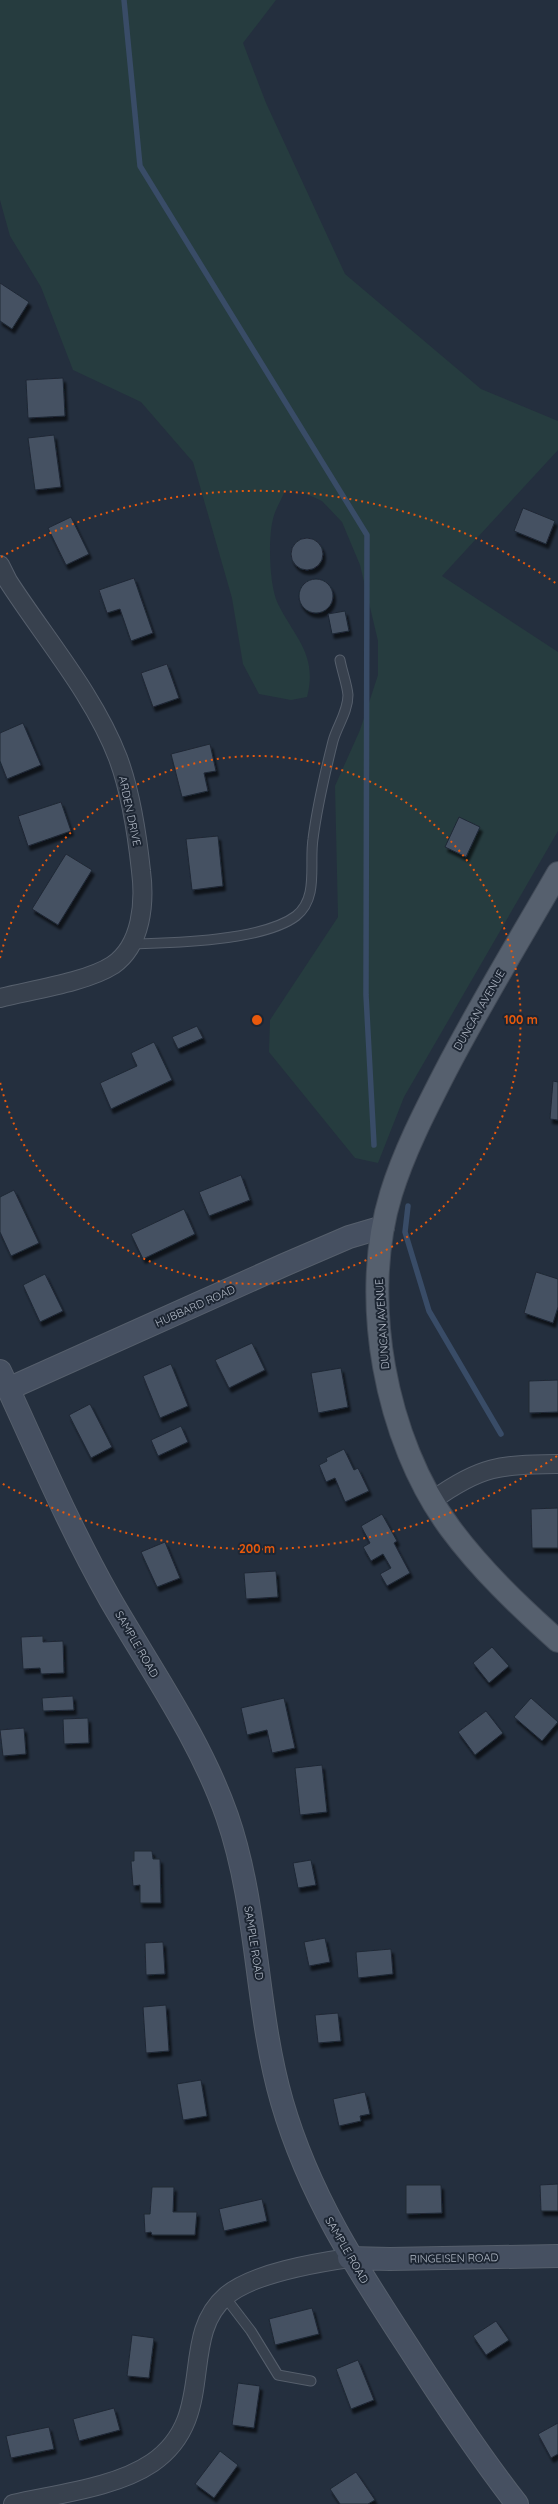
<svg xmlns="http://www.w3.org/2000/svg" width="558" height="2504" viewBox="0 0 558 2504" font-family="Quicksand,sans-serif">
  <style>
    .green { fill: #263c3f }
    .lines { fill: none; stroke-linecap: round; stroke-linejoin: round }
    .stream { stroke: #394c67; stroke-width: 5.5 }
    .building { fill: #455162; stroke: #1f2835; filter: url(#shadow) }
    .lane-casing { stroke: #565f6c; stroke-width: 11 }
    .street-casing { stroke: #565f6c; stroke-width: 20 }
    .secondary-casing { stroke: #565f6c; stroke-width: 24 }
    .primary-casing { stroke: #414a57; stroke-width: 24 }
    .lane { stroke: #38414e; stroke-width: 9 }
    .street { stroke: #38414e; stroke-width: 18 }
    .secondary { stroke: #465061; stroke-width: 22 }
    .primary { stroke: #56606e; stroke-width: 22 }
    .ring { fill: none; stroke: #e8590c; stroke-width: 2; stroke-dasharray: 2 4 }
    .labels { text-anchor: middle; stroke-width: 4; stroke-linejoin: round; paint-order: stroke }
    .street-label { font-size: 11px; fill: #b4bcc9; stroke: #1d2633 }
    .centre { fill: #e8590c; stroke: #1d2633; stroke-width: 2 }
    .ring-label { font-size: 12px; text-anchor: middle; font-weight: bold; fill: #e8590c; stroke: #1d2633; stroke-width: 4; stroke-linejoin: round; paint-order: stroke }
  </style>
  <defs>
    <filter id="shadow"><feDropShadow dx="2.5" dy="4.5" stdDeviation="1" flood-color="#0009"/></filter>
  </defs>
  <rect width="100%" height="100%" fill="#242f3e"/>
  <path class="green" d="M0 0H276L243 43 266 103 345 274 481 389 558 421V450L442 576 558 652V831L404 1097 378 1163 355 1158 269 1052 270 1020 338 917 335 786 360 730 378 675V641L360 565 342 522 322 501 300 491H285C281 500 275 510 273 519 268 538 269 586 278 604 295 638 318 655 307 697L291 700 259 694 243 664 232 598 193 462 141 402 73 370 41 287 10 236 0 200Z"/>
  <g class="lines">
    <path class="stream" d="M124 0 140 166 367 535 366 995 374 1145
      M408 1206 405 1232 429 1311 501 1434"/>
  </g>
  <path class="building" d="M0 283 29 302 12 329 0 321Z
    M63 378 65 416 28 418 26 380Z
    M54 435 61 487 35 490 28 438Z
    M523 508 555 521 546 544 514 531Z
    M71 517 89 554 66 565 48 528Z
    M291 554a16 16 0 1 1 32 0a16 16 0 1 1-32 0Z
    M134 578 153 633 131 641 120 609 107 613 99 590Z
    M299 596a17 17 0 1 1 34 0a17 17 0 1 1-34 0Z
    M345 611 349 631 332 634 328 614Z
    M167 664 179 698 153 707 141 673Z
    M23 723 41 765 7 779 0 761V733Z
    M210 744 216 771 204 773 208 791 182 797 171 754Z
    M61 802 71 831 28 846 18 816Z
    M459 817 480 827 466 857 445 847Z
    M218 836 223 886 192 890 186 839Z
    M66 854 92 870 58 925 32 909Z
    M197 1026 203 1038 178 1049 172 1037Z
    M154 1042 172 1080 111 1109 100 1083 137 1066 131 1053Z
    M553 1081 558 1082V1120L550 1119Z
    M241 1175 250 1200 209 1216 199 1192Z
    M14 1190 39 1243 11 1256 0 1232V1197Z
    M184 1209 195 1234 143 1259 131 1234Z
    M536 1272 558 1279V1307L553 1323 524 1313Z
    M45 1274 63 1311 40 1322 23 1285Z
    M252 1343 265 1370 229 1388 215 1360Z
    M171 1364 188 1406 160 1418 143 1376Z
    M341 1368 348 1407 318 1413 311 1373Z
    M558 1380V1412L529 1413V1381Z
    M90 1404 112 1447 91 1458 69 1415Z
    M181 1426 188 1442 158 1456 151 1440Z
    M344 1449 354 1470 358 1468 369 1491 345 1502 335 1478 326 1482 319 1465 327 1461 326 1458Z
    M558 1508V1548H532L531 1509Z
    M382 1514 397 1541 394 1543 410 1573 387 1586 380 1574 391 1568 383 1554 371 1561 363 1547 370 1543 361 1526Z
    M165 1542 180 1578 157 1587 141 1552Z
    M276 1571 278 1597 246 1599 244 1573Z
    M43 1636V1642L63 1641 64 1673 41 1674 40 1668 23 1669 21 1637Z
    M492 1647 509 1666 489 1683 473 1663Z
    M73 1696 74 1710 43 1711 42 1698Z
    M284 1698 295 1748 272 1753 267 1730 247 1735 241 1708Z
    M531 1698 558 1722 542 1741 514 1717Z
    M486 1711 503 1733 475 1755 458 1732Z
    M88 1718 89 1743 64 1744 63 1719Z
    M24 1728 26 1754 3 1756 0 1730Z
    M322 1765 327 1812 300 1815 295 1768Z
    M134 1851H152L153 1859H160L161 1903H140V1885L133 1886 131 1861H134Z
    M311 1860 316 1885 298 1888 293 1863Z
    M325 1938 330 1962 309 1966 304 1942Z
    M163 1942 165 1974 146 1975 145 1943Z
    M391 1949 393 1974 358 1978 356 1952Z
    M166 2005 169 2051 146 2053 143 2007Z
    M338 2013 341 2041 318 2043 315 2015Z
    M201 2080 207 2116 183 2120 177 2084Z
    M365 2092 370 2114 360 2116 361 2121 339 2126 333 2099Z
    M558 2184V2211H541L540 2185Z
    M406 2185H441L442 2213 406 2214Z
    M152 2187H174L173 2212H197L195 2235H152L151 2232 145 2233 144 2214H150Z
    M262 2199 267 2221 224 2231 219 2209Z
    M312 2308 319 2334 275 2345 269 2319Z
    M496 2321 509 2340 486 2355 473 2336Z
    M132 2335 154 2338 149 2378 127 2376Z
    M358 2360 374 2400 351 2409 336 2369Z
    M238 2383 260 2386 254 2428 232 2425Z
    M114 2408 120 2430 79 2441 73 2419Z
    M558 2423V2454L551 2458 538 2434Z
    M49 2427 54 2449 11 2458 6 2436Z
    M220 2451 238 2465 214 2498 195 2484Z
    M356 2472 375 2500 368 2504H340L330 2489Z"/>
  <g class="lines">
    <defs>
      <path id="lane" d="M131 944C172 943 263 941 296 916 319 898 309 864 313 839 317 807 325 773 333 741 337 726 348 712 348 695 347 684 342 671 340 660
        M225 2297 251 2331 278 2375 311 2381"/>
      <path id="street" d="M0 565 8 581C44 637 94 695 118 758 131 793 137 833 141 871 145 902 142 945 113 965 87 982 32 990 0 998
        M433 1500C482 1465 500 1465 558 1464
        M13 2504C56 2494 115 2488 152 2463 219 2417 177 2338 226 2296 253 2273 315 2263 349 2258"/>
      <path id="secondary" d="M0 1371C36 1448 68 1525 110 1599 151 1670 200 1739 227 1816 259 1908 255 2009 282 2102 309 2195 356 2267 409 2348 443 2401 478 2454 517 2504
        M8 1389 284 1265 349 1237 383 1227
        M349 2258 390 2259 558 2256"/>
      <path id="primary" d="M558 873C520 939 479 1006 444 1074 424 1113 404 1152 391 1194 359 1298 385 1440 450 1528 481 1570 519 1606 558 1641"/>
    </defs>
    <use href="#lane" class="lane-casing"/>
    <use href="#street" class="street-casing"/>
    <use href="#secondary" class="secondary-casing"/>
    <use href="#primary" class="primary-casing"/>
    <use href="#lane" class="lane"/>
    <use href="#street" class="street"/>
    <use href="#secondary" class="secondary"/>
    <use href="#primary" class="primary"/>
  </g>
  <g class="ring">
    <path d="M0 958A264 264 0 1 1 0 1082"/>
    <path d="M557 1456A529 529 0 0 1 1 1483M1 557A529 529 0 0 1 557 584"/>
  </g>
  <g class="labels">
    <g class="street-label">
      <text transform="translate(130 811) rotate(78)" y="4">ARDEN DRIVE</text>
      <text transform="translate(479 1010) rotate(-60)" y="4">DUNCAN AVENUE</text>
      <text transform="translate(195 1306) rotate(-24)" y="4">HUBBARD ROAD</text>
      <text transform="translate(382 1324) rotate(-94)" y="4">DUNCAN AVENUE</text>
      <text transform="translate(137 1644) rotate(60)" y="4">SAMPLE ROAD</text>
      <text transform="translate(254 1943) rotate(81)" y="4">SAMPLE ROAD</text>
      <text transform="translate(347 2250) rotate(60)" y="4">SAMPLE ROAD</text>
      <text transform="translate(454 2258) rotate(-1)" y="4">RINGEISEN ROAD</text>
    </g>
  </g>
  <circle cx="257" cy="1020" r="6" class="centre"/>
  <g class="ring-label">
    <text x="521" y="1024">100 m</text>
    <text x="257" y="1553">200 m</text>
  </g>
</svg>
